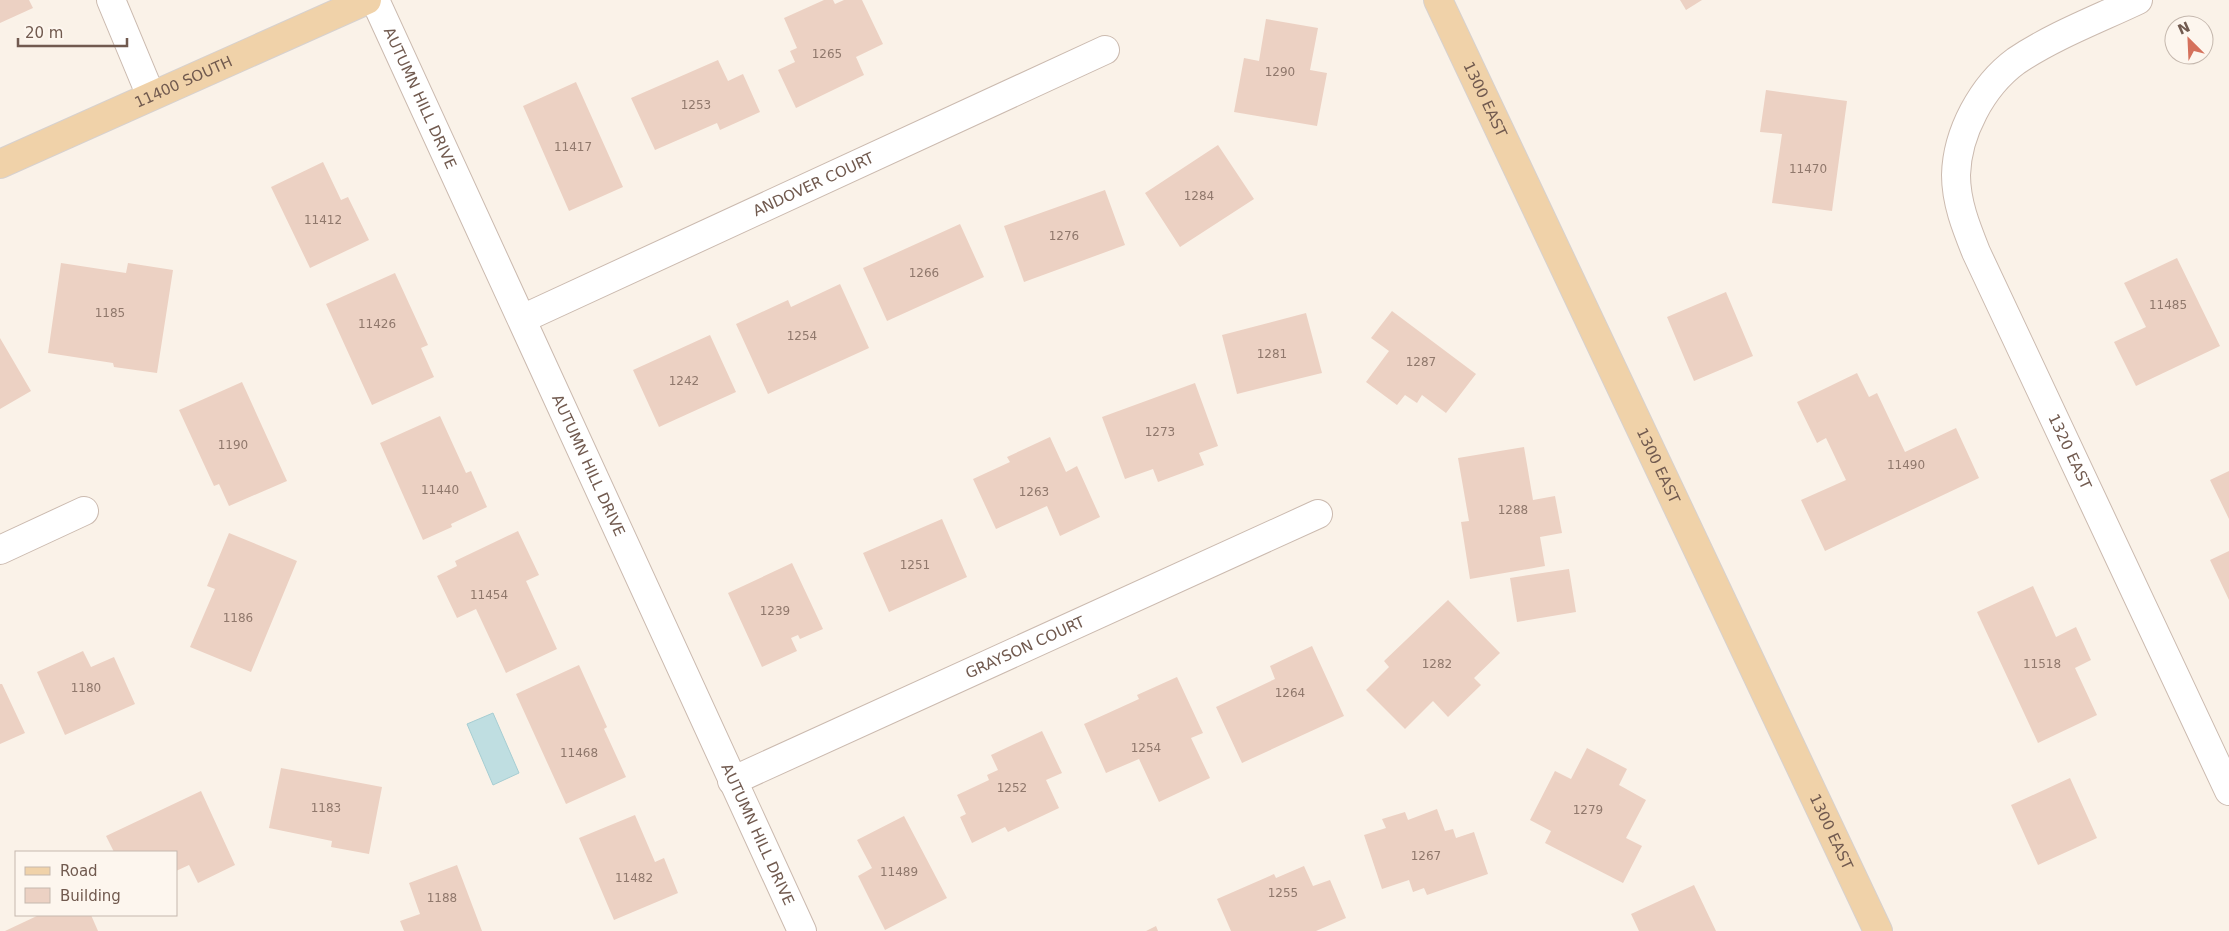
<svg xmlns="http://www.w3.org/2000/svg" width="2229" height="931" viewBox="0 0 2229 931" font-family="'DejaVu Sans',sans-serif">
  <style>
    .water { fill: #bfdee1; stroke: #a6cdd2 }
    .building { fill: #ecd1c3 }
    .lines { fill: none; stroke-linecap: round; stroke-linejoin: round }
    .minor-casing { stroke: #cbbaaf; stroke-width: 30 }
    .major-casing { stroke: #d7d1ce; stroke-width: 30 }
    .minor { stroke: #fff; stroke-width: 28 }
    .major { stroke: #f0d2a9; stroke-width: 28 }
    .labels { text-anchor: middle; stroke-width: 5; stroke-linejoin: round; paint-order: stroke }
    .number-label { font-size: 12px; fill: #90786c }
    .street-label { font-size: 15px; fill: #715a4f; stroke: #fdf6ee }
  </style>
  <rect width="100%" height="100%" fill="#faf2e8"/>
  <path class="water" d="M493 713 519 773 493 785 467 724Z"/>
  <path class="building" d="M0 0H29L33 8 0 23Z
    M824 0H833L835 4 844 0H862L883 44 856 57 864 75 796 108 778 70 795 62 790 51 797 48 784 18Z
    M1680 0H1702L1686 10Z
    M1266 19 1318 28 1310 70 1327 73 1317 126 1234 112 1244 58 1259 61Z
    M718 60 728 81 743 74 760 112 720 130 717 123 655 150 631 98Z
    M576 82 623 187 569 211 523 106Z
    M1766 90 1847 101 1832 211 1772 203 1782 134 1760 132Z
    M1218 145 1254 199 1180 247 1145 193Z
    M323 162 341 200 348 197 369 240 310 268 271 187Z
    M1105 190 1125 245 1024 282 1004 226Z
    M960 224 984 277 887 321 863 268Z
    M2177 258 2220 346 2136 386 2114 342 2146 327 2124 283Z
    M61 263 126 273 128 263 173 270 157 373 114 367 113 363 48 353Z
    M395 273 428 345 421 348 434 377 372 405 326 304Z
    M840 284 869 348 768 394 736 324 788 300 791 307Z
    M1726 292 1753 356 1694 381 1667 317Z
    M1392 311 1476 374 1446 413 1422 395 1417 403 1405 395 1397 405 1366 382 1389 351 1371 338Z
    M1306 313 1322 373 1237 394 1222 335Z
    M710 335 736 392 659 427 633 370Z
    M0 338 31 391 0 409Z
    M1857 373 1869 397 1877 393 1905 452 1956 428 1979 478 1825 551 1801 500 1846 480 1826 438 1817 443 1797 402Z
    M242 382 287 481 229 506 219 484 214 486 179 410Z
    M1195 383 1218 446 1199 453 1204 465 1158 482 1153 469 1125 479 1102 417Z
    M440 416 466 473 471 471 487 507 451 524 452 527 423 540 380 443Z
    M1050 437 1066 472 1077 466 1100 517 1060 536 1047 506 996 529 973 479 1010 462 1007 457Z
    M1524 447 1533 500 1555 496 1562 533 1540 537 1545 566 1470 579 1461 522 1469 521 1458 458Z
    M2229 471V519L2210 480Z
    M942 519 967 577 889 612 863 553Z
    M518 531 539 575 526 581 557 649 506 673 476 609 457 618 437 576 457 566 455 561Z
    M229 533 297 561 251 672 190 647 215 589 207 586Z
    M2229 551V600L2210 560Z
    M792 563 823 629 800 639 798 635 791 638 797 651 762 667 728 593Z
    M1569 569 1576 612 1517 622 1510 578Z
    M2033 586 2056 637 2076 627 2091 660 2075 668 2097 715 2038 743 1977 612Z
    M1448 600 1500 653 1474 678 1481 685 1448 717 1433 701 1405 729 1366 690 1389 667 1384 661Z
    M1312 646 1344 716 1242 763 1216 707 1275 679 1270 666Z
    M83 651 91 667 114 657 135 704 65 735 37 672Z
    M579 665 607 727 604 729 626 777 566 804 516 694Z
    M1177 677 1203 733 1191 738 1210 778 1159 802 1139 759 1106 773 1084 724 1139 699 1137 695Z
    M0 684H2L25 733 0 744Z
    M1042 731 1062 773 1046 780 1059 808 1008 832 1005 827 972 843 960 817 966 814 957 795 989 780 987 775 998 770 991 755Z
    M1587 748 1627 769 1619 785 1646 800 1626 838 1642 846 1623 883 1545 843 1551 831 1530 820 1555 771 1571 779Z
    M281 768 382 787 369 854 331 847 332 841 269 828Z
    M2070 778 2097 838 2038 865 2011 805Z
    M201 791 235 865 198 883 189 865 176 871V852H114L106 836Z
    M1437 809 1445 831 1453 829 1456 838 1474 832 1488 874 1427 895 1424 888 1413 892 1409 880 1382 889 1364 835 1386 828 1382 819 1405 812 1408 820Z
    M635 815 655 862 664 858 678 893 614 920 579 838Z
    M904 816 947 898 885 930 858 876 872 868 857 840Z
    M457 865 482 931H404L400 921 420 914 409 883Z
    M1304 866 1313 886 1330 880 1346 918 1316 931H1231L1217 899 1274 874 1276 878Z
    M1694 885 1716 931H1639L1631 914Z
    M39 915H91L98 931H5Z
    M1156 926 1158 931H1146Z"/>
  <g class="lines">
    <defs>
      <g id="minor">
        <path d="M111 0 151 96"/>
        <path id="s1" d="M375 0 802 931"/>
        <path id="s2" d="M2138 0C2098 19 2053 36 2016 61 1982 86 1957 133 1956 175 1956 202 1966 227 1976 252L2229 791"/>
        <path id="s3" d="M522 319 1105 50"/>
        <path d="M0 550 84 511"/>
        <path id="s4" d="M732 781 1318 514"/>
      </g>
      <g id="major">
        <path id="s5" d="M1438 0 1878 931"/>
        <path id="s6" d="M0 164 367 0"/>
      </g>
    </defs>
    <use href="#minor" class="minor-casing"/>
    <use href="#major" class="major-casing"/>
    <use href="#minor" class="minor"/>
    <use href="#major" class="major"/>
  </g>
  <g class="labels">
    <g class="number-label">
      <text x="827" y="58">1265</text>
      <text x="1280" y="76">1290</text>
      <text x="696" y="109">1253</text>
      <text x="573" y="151">11417</text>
      <text x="1808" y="173">11470</text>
      <text x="1199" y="200">1284</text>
      <text x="323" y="224">11412</text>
      <text x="1064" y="240">1276</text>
      <text x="924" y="277">1266</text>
      <text x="2168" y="309">11485</text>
      <text x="110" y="317">1185</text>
      <text x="377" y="328">11426</text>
      <text x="802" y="340">1254</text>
      <text x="1272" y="358">1281</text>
      <text x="1421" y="366">1287</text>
      <text x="684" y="385">1242</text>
      <text x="1160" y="436">1273</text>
      <text x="233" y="449">1190</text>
      <text x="1906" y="469">11490</text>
      <text x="440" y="494">11440</text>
      <text x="1034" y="496">1263</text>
      <text x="1513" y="514">1288</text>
      <text x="915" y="569">1251</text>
      <text x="489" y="599">11454</text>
      <text x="775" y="615">1239</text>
      <text x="238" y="622">1186</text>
      <text x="1437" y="668">1282</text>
      <text x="2042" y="668">11518</text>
      <text x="86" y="692">1180</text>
      <text x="1290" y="697">1264</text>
      <text x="1146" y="752">1254</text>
      <text x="579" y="757">11468</text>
      <text x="1012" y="792">1252</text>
      <text x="326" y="812">1183</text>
      <text x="1588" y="814">1279</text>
      <text x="1426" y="860">1267</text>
      <text x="899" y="876">11489</text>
      <text x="634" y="882">11482</text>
      <text x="1283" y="897">1255</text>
      <text x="442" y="902">1188</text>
    </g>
    <g class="street-label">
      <text dy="5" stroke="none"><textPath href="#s6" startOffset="201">11400 SOUTH</textPath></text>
      <text dy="5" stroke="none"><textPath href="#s1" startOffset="108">AUTUMN HILL DRIVE</textPath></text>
      <text dy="5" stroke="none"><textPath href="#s5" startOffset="110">1300 EAST</textPath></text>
      <text dy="5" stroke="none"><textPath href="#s3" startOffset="321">ANDOVER COURT</textPath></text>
      <text dy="5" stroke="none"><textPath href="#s2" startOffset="570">1320 EAST</textPath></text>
      <text dy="5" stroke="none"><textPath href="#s1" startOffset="512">AUTUMN HILL DRIVE</textPath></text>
      <text dy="5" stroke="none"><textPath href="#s5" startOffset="515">1300 EAST</textPath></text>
      <text dy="5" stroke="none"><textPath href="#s4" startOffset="322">GRAYSON COURT</textPath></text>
      <text dy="5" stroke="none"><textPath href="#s5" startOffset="920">1300 EAST</textPath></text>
      <text dy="5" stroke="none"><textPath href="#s1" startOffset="918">AUTUMN HILL DRIVE</textPath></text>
    </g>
  </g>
  <rect x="15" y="851" width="162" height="65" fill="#fdf6ee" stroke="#c5b8ae"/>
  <rect x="25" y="867" width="25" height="8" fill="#f0d2a9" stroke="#c5b8ae"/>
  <text x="60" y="876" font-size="15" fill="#715a4f">Road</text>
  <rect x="25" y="888" width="25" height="15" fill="#ecd1c3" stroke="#c5b8ae"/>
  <text x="60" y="901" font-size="15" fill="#715a4f">Building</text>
  <g transform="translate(2189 40) rotate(336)"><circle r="24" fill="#fdf6ee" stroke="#c5b8ae"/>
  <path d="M0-4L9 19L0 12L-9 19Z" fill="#d5715c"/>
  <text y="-8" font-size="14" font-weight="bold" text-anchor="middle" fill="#715a4f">N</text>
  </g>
  <path d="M18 38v8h109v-8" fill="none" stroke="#715a4f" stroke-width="2.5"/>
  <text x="25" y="38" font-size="15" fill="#715a4f" stroke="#fdf6ee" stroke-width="4" paint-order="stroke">20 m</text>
</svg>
